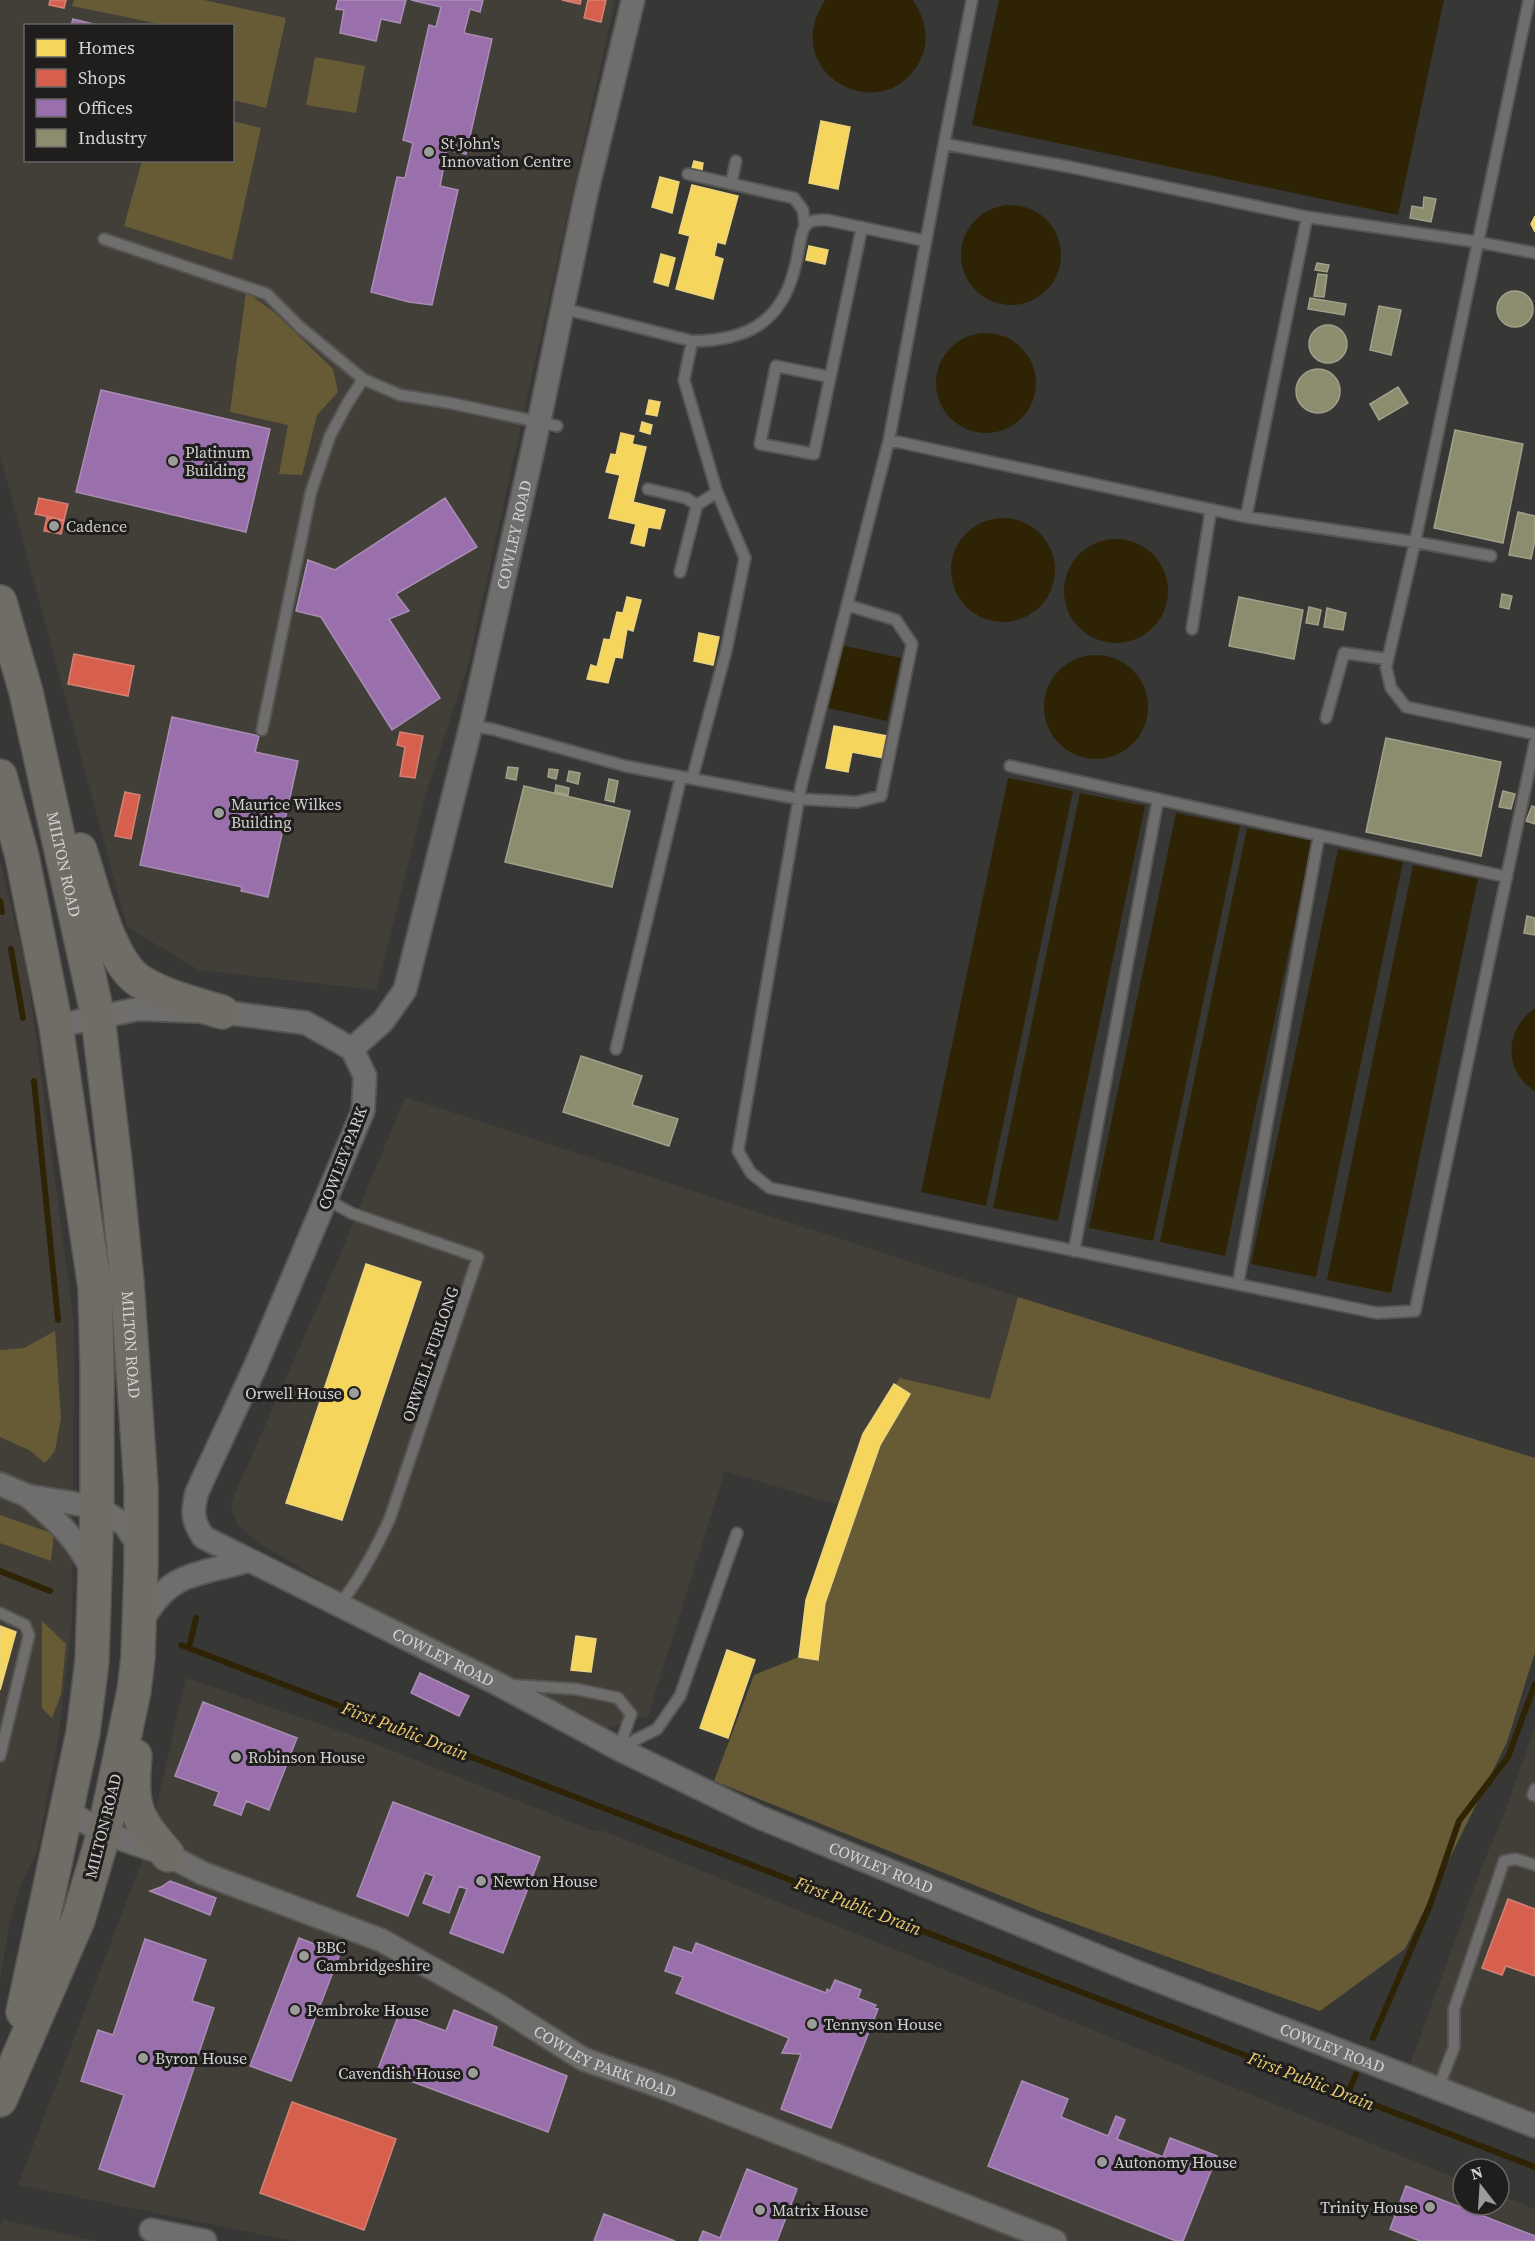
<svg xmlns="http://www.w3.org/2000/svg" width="1535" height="2241" viewBox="0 0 1535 2241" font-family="'Source Serif 4',serif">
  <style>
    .built { fill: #423f38; fill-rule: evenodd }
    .green { fill: #675b36 }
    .water { fill: #2e2405 }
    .homes { fill: #f6d55c; stroke: #ecd47f; stroke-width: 1.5 }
    .shops { fill: #d6604d; stroke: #d58275; stroke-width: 1.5 }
    .offices { fill: #9970ab; stroke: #aa8db6; stroke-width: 1.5 }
    .industry { fill: #8c8c6e; stroke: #a1a18c; stroke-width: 1.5 }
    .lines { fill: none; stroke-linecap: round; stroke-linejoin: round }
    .stream { stroke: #2e2405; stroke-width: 6 }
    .lane-casing { stroke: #555554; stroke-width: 14 }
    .street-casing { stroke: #555554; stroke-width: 26 }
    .primary-casing { stroke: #555554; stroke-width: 36 }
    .lane { stroke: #6f6e6d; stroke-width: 10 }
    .street { stroke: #6f6e6d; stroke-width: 22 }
    .primary { stroke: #6f6d66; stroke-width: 33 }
    .poi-dot { fill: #9c9c9b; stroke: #1f1e1d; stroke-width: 2 }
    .labels { text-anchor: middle; stroke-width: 6; stroke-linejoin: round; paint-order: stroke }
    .poi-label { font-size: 16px; fill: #d3d2d1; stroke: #1f1e1d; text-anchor: start }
    .street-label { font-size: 16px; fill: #d3d2d1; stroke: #1f1e1d }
    .water-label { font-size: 18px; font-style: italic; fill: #ebcc6e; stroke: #1f1e1d }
  </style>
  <rect width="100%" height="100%" fill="#373736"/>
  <path class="built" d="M0 0H615L467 669 428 787 376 990 199 970 127 927 0 455ZM26 26H232V160H26Z
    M0 861 27 971 74 1323 72 1623 58 1740 37 1852 21 1884 9 1925 0 1982Z
    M405 1097 1018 1297 990 1399 862 1433 838 1505 725 1471 648 1716 599 1730 410 1633 257 1542 238 1525 233 1514 231 1503 338 1260Z
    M186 1678 363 1739 591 1830 604 1831 1463 2181V2205H1499V2195L1535 2209V2241H294L18 2185 147 1848Z
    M1535 1726V2111L1410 2065 1482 1866 1504 1815Z
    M3 2220 96 2241H0V2227Z"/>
  <path class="green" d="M74 0H204L286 18 266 108 233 100 232 26 164 25 72 6Z
    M315 57 365 66 356 113 306 105Z
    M233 121 261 128 232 260 124 226 142 161 232 160Z
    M246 292 273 311 333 369 338 392 317 415 302 475 279 474 288 425 230 412Z
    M1018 1297 1535 1458V1652L1507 1742 1405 1949 1320 2011 1042 1912 714 1781 754 1675 799 1657 806 1600 862 1433 900 1378 990 1399Z
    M55 1331 61 1418 55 1451 45 1463 29 1450 0 1437V1350L24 1348Z
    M0 1515 54 1534 51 1561 0 1543Z
    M42 1621 66 1644 61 1694 52 1718 42 1708Z"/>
  <path class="water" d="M825 0H913C924 17 930 36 922 56 890 132 775 77 825 0Z
    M999 0H1444L1398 215 972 125Z
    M961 255a50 50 0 1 1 100 0a50 50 0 1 1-100 0Z
    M936 383a50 50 0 1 1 100 0a50 50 0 1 1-100 0Z
    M951 570a52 52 0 1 1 104 0a52 52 0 1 1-104 0Z
    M1064 591a52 52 0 1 1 104 0a52 52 0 1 1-104 0Z
    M841 645 901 658 887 721 828 708Z
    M1044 707a52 52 0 1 1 104 0a52 52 0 1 1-104 0Z
    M1008 778 1073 791 986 1206 921 1192Z
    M1080 793 1145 806 1058 1221 993 1208Z
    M1176 813 1240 826 1153 1241 1089 1228Z
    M1247 828 1312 841 1225 1256 1160 1242Z
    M1338 849 1403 862 1316 1277 1251 1264Z
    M1413 865 1478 879 1391 1293 1327 1280Z
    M1535 1008V1091C1502 1071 1505 1029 1535 1008Z"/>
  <path class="homes" d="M821 121 850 127 838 189 809 183Z
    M694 161 703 163 702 170 692 168Z
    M660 177 679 182 672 213 652 207Z
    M692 185 738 196 725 244 717 242 714 256 723 259 713 299 676 289 690 236 679 233Z
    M1535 216V232L1531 224Z
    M809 246 828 250 825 264 806 260Z
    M661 254 675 258 668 286 654 282Z
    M649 400 660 402 657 416 646 414Z
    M642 422 652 425 650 434 640 431Z
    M621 433 634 436 632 444 646 447 633 502 665 510 660 529 648 527 644 546 631 543 636 524 609 518 620 475 606 472 611 454 616 455Z
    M627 597 641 600 633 631 627 629 622 658 615 657 608 683 587 679 591 665 597 667 604 639 610 640 617 612 623 613Z
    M699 633 719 637 713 665 694 661Z
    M834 726 888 736 884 758 852 752 848 772 826 768Z
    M366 1264 421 1282 342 1520 286 1503Z
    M894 1384 910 1394 880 1445 825 1603 818 1660 799 1657 806 1600 863 1434Z
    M0 1626 16 1632 0 1690Z
    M576 1636 596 1639 591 1672 571 1670Z
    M727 1650 755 1660 728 1738 700 1728Z"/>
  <path class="shops" d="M50 0H66L64 8 49 5Z
    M562 0H581L580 4Z
    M588 0H606L601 22 584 18Z
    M39 498 68 504 64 520 35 514Z
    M47 517 64 521 61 534 44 531Z
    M74 654 134 666 128 696 68 684Z
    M400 732 423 736 415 778 400 776 405 747 397 745Z
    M125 792 140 795 131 839 115 836Z
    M1508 1899 1535 1909V1976L1506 1966 1502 1975 1482 1968Z
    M292 2102 396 2139 364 2230 260 2193Z"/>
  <path class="offices" d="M338 0H406L400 23 381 19 376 41 340 33 344 10 336 9Z
    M411 0H483L480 12 470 9 464 33 492 39 466 154 447 150 440 186 458 190 432 305 409 302 371 292 397 177 405 178 413 143 403 140 429 25 436 27 441 7Z
    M73 19 101 26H71Z
    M101 390 270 429 246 532 76 492Z
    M445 498 477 547 396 594 409 611 389 619 440 698 392 730 321 617 296 611 308 560 335 570Z
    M172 717 259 736 255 752 298 761 268 897 241 891 242 887 140 865Z
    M420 1673 469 1696 459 1716 411 1693Z
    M203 1702 297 1738 269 1810 246 1801 241 1815 214 1805 219 1792 175 1776Z
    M393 1802 540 1857 503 1953 450 1933 467 1889 459 1886 449 1913 423 1903 434 1876 425 1873 408 1916 357 1896Z
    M170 1881 216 1898 210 1915 150 1891 161 1887Z
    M299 1938 340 1954 291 2081 250 2066Z
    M145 1939 206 1960 192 2001 214 2008 154 2187 99 2169 124 2095 81 2081 98 2030 113 2035Z
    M696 1943 826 1993 827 1989 830 1991 835 1980 861 1990 858 1998 876 2005 874 2008 878 2009 831 2128 781 2109 801 2054 782 2053 789 2038 676 1993 683 1977 665 1971 674 1947 692 1953Z
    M454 2010 497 2027 492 2046 567 2076 548 2132 378 2069 399 2014 446 2031Z
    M1022 2081 1068 2099 1061 2117 1108 2136 1116 2116 1125 2120 1117 2139 1163 2157 1170 2138 1217 2156 1183 2241H1176L988 2166Z
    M747 2169 797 2189 777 2241H699L703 2231 720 2238Z
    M1406 2186 1535 2236V2241H1420L1390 2229Z
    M604 2214 675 2241H594Z"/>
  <path class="industry" d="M1424 197 1436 199 1431 222 1410 218 1412 206 1423 208Z
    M1317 263 1329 265 1327 272 1315 270Z
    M1318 274 1327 275 1324 297 1314 296Z
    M1497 309a18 18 0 1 1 36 0a18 18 0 1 1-36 0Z
    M1310 298 1346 304 1344 315 1308 309Z
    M1379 306 1401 310 1391 355 1370 350Z
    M1309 344a19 19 0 1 1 38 0a19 19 0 1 1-38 0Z
    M1296 391a22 22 0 1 1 44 0a22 22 0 1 1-44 0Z
    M1398 387 1408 403 1379 420 1370 404Z
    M1455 430 1523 444 1503 543 1434 528Z
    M1518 512 1535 516V540L1531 559 1509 555Z
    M1502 594 1512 596 1509 609 1500 607Z
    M1239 597 1303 610 1294 659 1229 646Z
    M1309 607 1321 610 1318 625 1306 623Z
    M1327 608 1346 613 1343 630 1324 627Z
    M1386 738 1501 762 1481 856 1366 832Z
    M508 767 518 768 516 780 506 778Z
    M549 769 558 770 556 779 548 777Z
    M569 771 580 773 578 784 567 781Z
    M609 779 618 781 614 802 605 800Z
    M556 785 569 788 568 795 555 792Z
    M524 786 630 811 612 887 505 862Z
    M1503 791 1515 794 1511 809 1499 807Z
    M1532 806 1535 807V824L1526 821Z
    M1527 916 1535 918V935L1524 933Z
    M581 1056 642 1076 632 1105 678 1119 669 1146 563 1112Z"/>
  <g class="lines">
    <path class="stream" d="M0 901 2 912
      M11 949 23 1018
      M34 1081 58 1320
      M0 1571 50 1591
      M181 1645 1535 2167
      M189 1648 196 1618
      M1373 2038 1430 1905 1459 1821 1508 1757 1535 1684
      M1347 2095 1356 2074"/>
    <defs>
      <path id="lane" d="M944 144 972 0
        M688 174 794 198 803 210 805 227
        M731 184 736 161
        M104 239 267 294 300 327 363 379 400 395 450 403 557 426
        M1535 253 1478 242 1415 542 1386 667 1391 688 1406 707 1535 734
        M561 308 692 341C747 341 782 322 795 267 798 258 800 233 805 226 811 219 819 220 827 220L926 241
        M830 377 776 366 760 444 814 454 862 227
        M889 440 801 786 738 1151 751 1173 770 1188 1377 1313 1415 1311 1535 742
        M648 489 686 498 697 505
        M1246 517 1307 217
        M1491 556 1415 542 1246 517 889 440 944 144 1070 167 1307 217 1478 242 1529 0
        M680 572 697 505 717 492
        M1192 629 1211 509
        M1326 718 1344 653 1387 659
        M471 726 492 729 625 766 799 799 857 802 881 796 912 644 896 620 847 605
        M262 730 311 492 330 436 347 404 363 379
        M1010 766 1507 877
        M692 779 726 651 745 558 717 492 684 380 692 341
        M616 1049 681 777
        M326 1199 351 1213 478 1257 390 1518C376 1549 360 1579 339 1605
        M1074 1251 1158 799
        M1238 1284 1319 835
        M0 1613 25 1625 29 1635 0 1756
        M512 1685 576 1689 618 1698 631 1714 619 1749
        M619 1748 657 1729 680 1696 737 1533
        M1535 1789 1533 1795 1535 1796
        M1438 2089 1454 2047V2009L1504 1861 1516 1859 1535 1865"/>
      <g id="street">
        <path id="s1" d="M56 1026 138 1009 222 1012 306 1023 352 1049 365 1076 363 1111 256 1365 197 1492C192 1512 192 1519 203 1537L498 1684 619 1749 759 1817 1131 1970 1535 2126"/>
        <path id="s2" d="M352 1049 383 1021 405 990 471 726 539 422 586 195 633 0"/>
        <path d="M0 1484 28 1496 97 1507 125 1525 140 1548"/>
        <path d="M28 1496C57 1521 77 1538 94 1574"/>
        <path d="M140 1623C150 1608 160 1592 177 1582 191 1573 230 1566 248 1561"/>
        <path id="s3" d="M67 1811 104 1833 168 1855 202 1873 381 1940 496 2004 583 2059 670 2090 1055 2241"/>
        <path d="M151 2230 205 2241"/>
      </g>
      <g id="primary">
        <path id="s4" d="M0 602 26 692 98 1017 116 1170 127 1282 141 1487V1568L138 1657 134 1691 104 1833 78 1920 0 2100"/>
        <path d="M0 776 22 856 56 1026 95 1288 97 1365V1507L92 1661 83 1733 23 2012"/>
        <path d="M80 850C92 885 109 963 141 982 166 997 195 1004 222 1012"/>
        <path d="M135 1756C130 1807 135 1817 168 1855"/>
      </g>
    </defs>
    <use href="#lane" class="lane-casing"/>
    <use href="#street" class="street-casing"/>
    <use href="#primary" class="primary-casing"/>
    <use href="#lane" class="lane"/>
    <use href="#street" class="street"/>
    <use href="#primary" class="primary"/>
  </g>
  <g class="poi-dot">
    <circle cx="429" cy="152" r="6"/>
    <circle cx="173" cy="461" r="6"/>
    <circle cx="54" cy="526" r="6"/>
    <circle cx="219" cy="813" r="6"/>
    <circle cx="354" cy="1393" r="6"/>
    <circle cx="236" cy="1757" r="6"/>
    <circle cx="481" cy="1881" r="6"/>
    <circle cx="304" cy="1956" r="6"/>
    <circle cx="295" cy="2010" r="6"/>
    <circle cx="812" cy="2024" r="6"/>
    <circle cx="143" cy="2058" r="6"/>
    <circle cx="473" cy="2073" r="6"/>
    <circle cx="1102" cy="2162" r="6"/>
    <circle cx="1430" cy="2207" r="6"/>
    <circle cx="760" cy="2210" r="6"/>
  </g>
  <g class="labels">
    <g class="poi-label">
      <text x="441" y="149">St John's<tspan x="441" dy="18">Innovation Centre</tspan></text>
      <text x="185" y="458">Platinum<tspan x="185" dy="18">Building</tspan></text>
      <text x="66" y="532">Cadence</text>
      <text x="231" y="810">Maurice Wilkes<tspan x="231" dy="18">Building</tspan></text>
      <text x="342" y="1399" text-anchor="end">Orwell House</text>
      <text x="248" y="1763">Robinson House</text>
      <text x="493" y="1887">Newton House</text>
      <text x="316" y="1953">BBC<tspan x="316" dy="18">Cambridgeshire</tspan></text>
      <text x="307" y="2016">Pembroke House</text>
      <text x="824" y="2030">Tennyson House</text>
      <text x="155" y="2064">Byron House</text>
      <text x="461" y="2079" text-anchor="end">Cavendish House</text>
      <text x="1114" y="2168">Autonomy House</text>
      <text x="1418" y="2213" text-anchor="end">Trinity House</text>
      <text x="772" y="2216">Matrix House</text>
    </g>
    <g class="street-label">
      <text dy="6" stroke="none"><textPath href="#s2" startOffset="548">COWLEY ROAD</textPath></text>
      <text dy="6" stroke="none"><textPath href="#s4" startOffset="270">MILTON ROAD</textPath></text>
      <text transform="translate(342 1158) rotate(-69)" y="6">COWLEY PARK</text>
      <text dy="6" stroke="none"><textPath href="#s4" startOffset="756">MILTON ROAD</textPath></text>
      <text transform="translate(430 1354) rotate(-71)" y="6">ORWELL FURLONG</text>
      <text dy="6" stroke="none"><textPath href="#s1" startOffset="1102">COWLEY ROAD</textPath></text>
      <text transform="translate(103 1826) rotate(-76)" y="6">MILTON ROAD</text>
      <text dy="6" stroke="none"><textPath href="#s1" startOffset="1588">COWLEY ROAD</textPath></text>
      <text dy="6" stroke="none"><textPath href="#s1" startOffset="2074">COWLEY ROAD</textPath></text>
      <text dy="6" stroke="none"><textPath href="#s3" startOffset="596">COWLEY PARK ROAD</textPath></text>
    </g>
    <g class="water-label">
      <text transform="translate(405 1731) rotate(21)" y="6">First Public Drain</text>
      <text transform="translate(858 1906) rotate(21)" y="6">First Public Drain</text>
      <text transform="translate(1311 2081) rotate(21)" y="6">First Public Drain</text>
    </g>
  </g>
  <rect x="24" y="24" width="210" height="138" fill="#1f1e1d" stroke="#676665" stroke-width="1.5"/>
  <rect x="36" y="39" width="30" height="18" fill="#f6d55c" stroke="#676665" stroke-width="1.5"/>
  <text x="78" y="54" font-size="18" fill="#d3d2d1">Homes</text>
  <rect x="36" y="69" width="30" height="18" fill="#d6604d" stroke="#676665" stroke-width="1.5"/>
  <text x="78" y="84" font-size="18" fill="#d3d2d1">Shops</text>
  <rect x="36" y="99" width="30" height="18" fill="#9970ab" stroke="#676665" stroke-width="1.5"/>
  <text x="78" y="114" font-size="18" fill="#d3d2d1">Offices</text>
  <rect x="36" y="129" width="30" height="18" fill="#8c8c6e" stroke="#676665" stroke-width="1.5"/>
  <text x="78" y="144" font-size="18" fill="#d3d2d1">Industry</text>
  <g transform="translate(1481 2187) rotate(343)"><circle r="28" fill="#1f1e1d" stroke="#676665" stroke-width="1.5"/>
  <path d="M0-4.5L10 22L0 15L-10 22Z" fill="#9c9c9b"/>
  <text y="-9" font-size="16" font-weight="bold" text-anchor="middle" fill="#d3d2d1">N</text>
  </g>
</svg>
